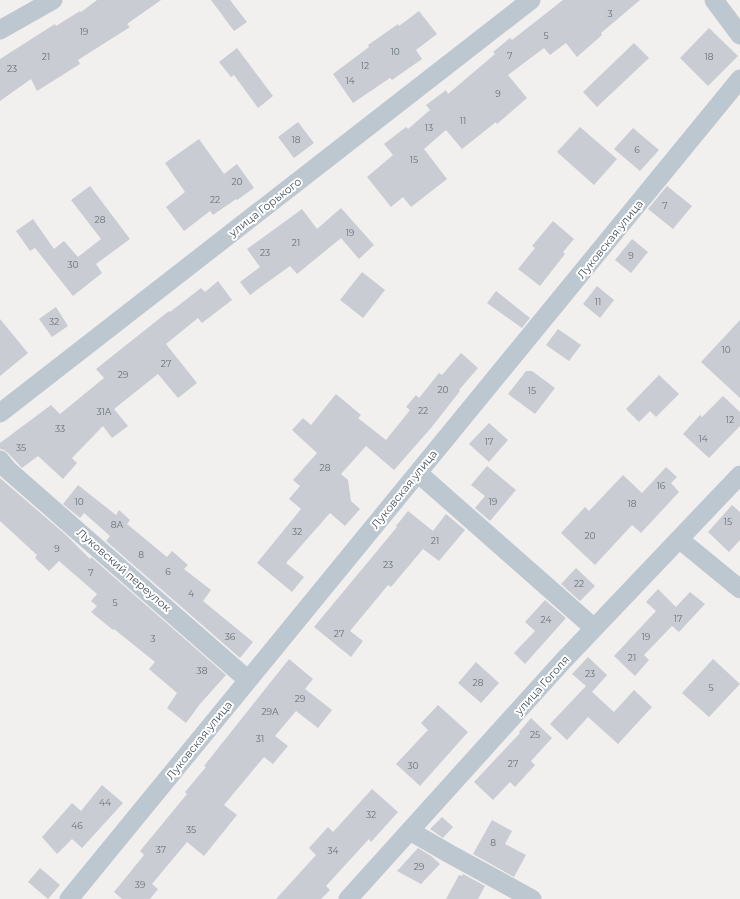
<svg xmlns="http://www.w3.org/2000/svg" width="740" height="899" viewBox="0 0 740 899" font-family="Montserrat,sans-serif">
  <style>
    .building { fill: #c9ccd2 }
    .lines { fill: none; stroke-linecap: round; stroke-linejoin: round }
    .street { stroke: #bdc7cf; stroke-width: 19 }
    .labels { text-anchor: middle; stroke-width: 4; stroke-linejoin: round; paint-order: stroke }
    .number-label { font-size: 9px; fill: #68717a }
    .street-label { font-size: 11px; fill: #47535d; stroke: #fff }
  </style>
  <rect width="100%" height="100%" fill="#f2efef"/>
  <path class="building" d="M97 0H161L127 24 130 27 78 60 80 64 37 91 31 79 0 101V59L55 24 56 26 80 11 81 12Z
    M211 0H230L247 22 234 31Z
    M563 0H640L601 33 602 35 577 57 566 43 550 55 544 48 508 75 527 98 497 124 496 122 462 149 446 130 424 149 447 179 411 207 403 197 391 207 367 177 393 155 384 144 406 127 408 129 430 110 426 105 446 90 448 94 495 54 493 52 510 38 512 40Z
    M419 11 437 34 416 50 422 59 392 80 390 78 353 103 333 74 369 47 368 45 398 24 399 26Z
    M709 28 738 56 708 86 680 58Z
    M634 43 649 58 597 107 583 92Z
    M237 48 273 96 258 108 234 75 231 77 219 62Z
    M298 122 314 143 294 158 278 137Z
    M580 127 617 159 594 185 557 152Z
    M633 128 659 150 640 171 614 149Z
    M199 139 224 174 237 164 254 188 237 200 236 199 213 215 210 211 184 231 166 207 185 192 165 163Z
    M90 186 130 239 96 264 102 273 73 296 35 248 30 251 16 231 33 219 54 249 64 241 78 257 101 239 71 200Z
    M667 186 692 206 673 229 648 209Z
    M341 208 374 245 359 259 341 238 297 274 290 266 250 295 240 282 260 267 247 249 302 209 317 229Z
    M553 221 574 239 563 252 565 254 540 286 518 269 535 248 532 246Z
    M632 239 648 252 631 273 615 260Z
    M362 272 385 290 363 318 340 300Z
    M218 281 232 300 202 323 198 318 166 344 197 383 178 398 158 374 114 409 128 426 112 438 103 426 72 458 77 463 63 479 38 456 22 468 8 453 4 450 0 449V443L51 405 60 414 104 378 96 369 169 311 170 312 201 288 205 292Z
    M597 286 614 300 600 318 583 304Z
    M496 291 530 318 522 328 487 303Z
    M56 307 68 326 52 337 39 319Z
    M0 319 28 353 0 376Z
    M740 320V398L701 362Z
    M558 329 581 345 569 361 546 345Z
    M461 353 478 368 459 390 460 391 431 428 394 470 366 446 341 474 348 480 351 501 360 509 345 526 330 513 286 563 304 577 292 592 257 563 301 509 289 499 300 486 293 480 317 453 292 430 303 418 311 425 336 394 361 415 358 418 386 440 410 410 406 407 416 395 419 398 439 373 442 375Z
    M526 371H532L555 388 535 414 508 394Z
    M659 375 679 394 656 417 650 411 639 422 626 409Z
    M723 396 740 412V426L709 458 683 434 700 415 702 417Z
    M489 423 508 440 489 462 469 444Z
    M487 466 516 490 490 521 475 508 485 496 471 485Z
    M666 467 677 477 671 483 679 492 641 533 632 525 595 565 561 533 585 507 589 511 623 475 642 493Z
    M0 478 66 535 90 559 91 557 226 675 200 704 186 723 167 708 177 693 149 669 155 662 114 629 113 630 91 612 97 606 91 601 97 594 59 561 49 571 35 558 37 555 0 521Z
    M78 485 116 515 119 510 130 520 127 524 167 557 172 551 188 565 184 569 211 590 203 601 253 642 240 658 106 541 110 536 84 513 80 518 63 504Z
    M732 505 740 512V540L729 552 708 532Z
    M408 511 433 531 446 514 465 530 439 561 423 549 391 587 388 585 350 631 363 641 351 657 314 627 397 527 396 526Z
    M576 568 595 586 580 601 561 584Z
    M658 589 676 607 690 592 705 604 679 632 672 626 644 655 649 660 635 676 614 656 656 611 646 602Z
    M545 600 566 618 525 664 514 653 535 631 525 622Z
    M588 657 607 675 592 692 591 691 614 712 634 690 652 707 618 744 588 717 567 740 550 724 586 686 572 674Z
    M289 659 313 679 305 689 332 710 318 728 296 711 275 736 288 746 273 764 264 757 224 805 237 815 204 856 187 842 152 884 158 889 150 899H122L114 892 144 855 140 851 187 794 185 792 206 767 204 766Z
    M713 659 740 684 709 717 682 693Z
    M476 662 499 683 481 703 458 683Z
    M438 705 468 732 420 786 396 764 428 730 421 723Z
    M531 718 552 738 531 761 535 765 515 787 510 782 493 800 474 782 520 733 519 732Z
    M102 785 123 803 82 848 72 839 57 854 42 837 72 803 81 811Z
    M372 789 398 812 371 842 369 839 326 886 330 890 321 899H276L316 855 309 848 328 827 333 832Z
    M442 817 453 827 443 838 430 829Z
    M492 820 512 831 505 844 526 855 514 877 473 854Z
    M418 848 431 856 440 864 421 884 397 871Z
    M40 868 60 885 48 899 28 882Z
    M463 874 485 886 478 899H446L459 875 462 876Z"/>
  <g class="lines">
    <path class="street" d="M714 0 740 35
      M0 30 53 0
      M0 413 531 0
      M0 460 8 470 248 680
      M418 473 594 628
      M679 539 740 589
      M410 831 448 853 532 899
      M69 899 740 79
      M348 899 563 661 740 475"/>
  </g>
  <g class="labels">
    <g class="number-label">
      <text x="610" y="17">3</text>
      <text x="84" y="35">19</text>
      <text x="546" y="39">5</text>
      <text x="395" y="55">10</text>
      <text x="510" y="59">7</text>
      <text x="46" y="60">21</text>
      <text x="709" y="60">18</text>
      <text x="365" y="69">12</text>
      <text x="12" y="72">23</text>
      <text x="350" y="84">14</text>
      <text x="498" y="97">9</text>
      <text x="463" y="124">11</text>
      <text x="429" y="131">13</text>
      <text x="296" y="143">18</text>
      <text x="637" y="153">6</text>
      <text x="414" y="163">15</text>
      <text x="237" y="185">20</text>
      <text x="215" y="203">22</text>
      <text x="665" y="209">7</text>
      <text x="100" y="223">28</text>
      <text x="350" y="236">19</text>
      <text x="296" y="246">21</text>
      <text x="265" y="256">23</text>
      <text x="631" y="259">9</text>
      <text x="73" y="268">30</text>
      <text x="598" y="305">11</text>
      <text x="54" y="325">32</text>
      <text x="726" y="353">10</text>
      <text x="166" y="367">27</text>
      <text x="123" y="378">29</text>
      <text x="443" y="393">20</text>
      <text x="532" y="394">15</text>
      <text x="423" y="414">22</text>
      <text x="104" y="415">31А</text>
      <text x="730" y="423">12</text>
      <text x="60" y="432">33</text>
      <text x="703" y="442">14</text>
      <text x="489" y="445">17</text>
      <text x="21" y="451">35</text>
      <text x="325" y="471">28</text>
      <text x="661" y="489">16</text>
      <text x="79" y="505">10</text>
      <text x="493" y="505">19</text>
      <text x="632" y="507">18</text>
      <text x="728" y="525">15</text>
      <text x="117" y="528">8А</text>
      <text x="297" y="535">32</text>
      <text x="590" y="539">20</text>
      <text x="435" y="544">21</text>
      <text x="57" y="552">9</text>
      <text x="141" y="558">8</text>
      <text x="388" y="568">23</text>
      <text x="168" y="575">6</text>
      <text x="91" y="576">7</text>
      <text x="579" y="587">22</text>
      <text x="191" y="597">4</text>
      <text x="115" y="606">5</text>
      <text x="678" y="622">17</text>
      <text x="546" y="623">24</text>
      <text x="339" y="637">27</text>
      <text x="230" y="640">36</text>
      <text x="646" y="640">19</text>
      <text x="153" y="642">3</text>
      <text x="632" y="661">21</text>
      <text x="202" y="674">38</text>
      <text x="590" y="677">23</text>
      <text x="478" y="686">28</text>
      <text x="711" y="691">5</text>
      <text x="300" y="702">29</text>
      <text x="270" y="715">29А</text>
      <text x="535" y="738">25</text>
      <text x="260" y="742">31</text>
      <text x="513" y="767">27</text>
      <text x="413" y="769">30</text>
      <text x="105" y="806">44</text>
      <text x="371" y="818">32</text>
      <text x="77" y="829">46</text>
      <text x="191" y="833">35</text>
      <text x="493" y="846">8</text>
      <text x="161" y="853">37</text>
      <text x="333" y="854">34</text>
      <text x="419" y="870">29</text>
      <text x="140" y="888">39</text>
    </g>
    <g class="street-label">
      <text transform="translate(265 207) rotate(-38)" y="4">улица Горького</text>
      <text transform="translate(610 239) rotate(-51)" y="4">Луковская улица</text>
      <text transform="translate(404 489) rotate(-51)" y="4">Луковская улица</text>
      <text transform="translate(124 570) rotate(41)" y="4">Луковский переулок</text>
      <text transform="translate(542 685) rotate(-48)" y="4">улица Гоголя</text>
      <text transform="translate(199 740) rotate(-51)" y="4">Луковская улица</text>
    </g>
  </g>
</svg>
